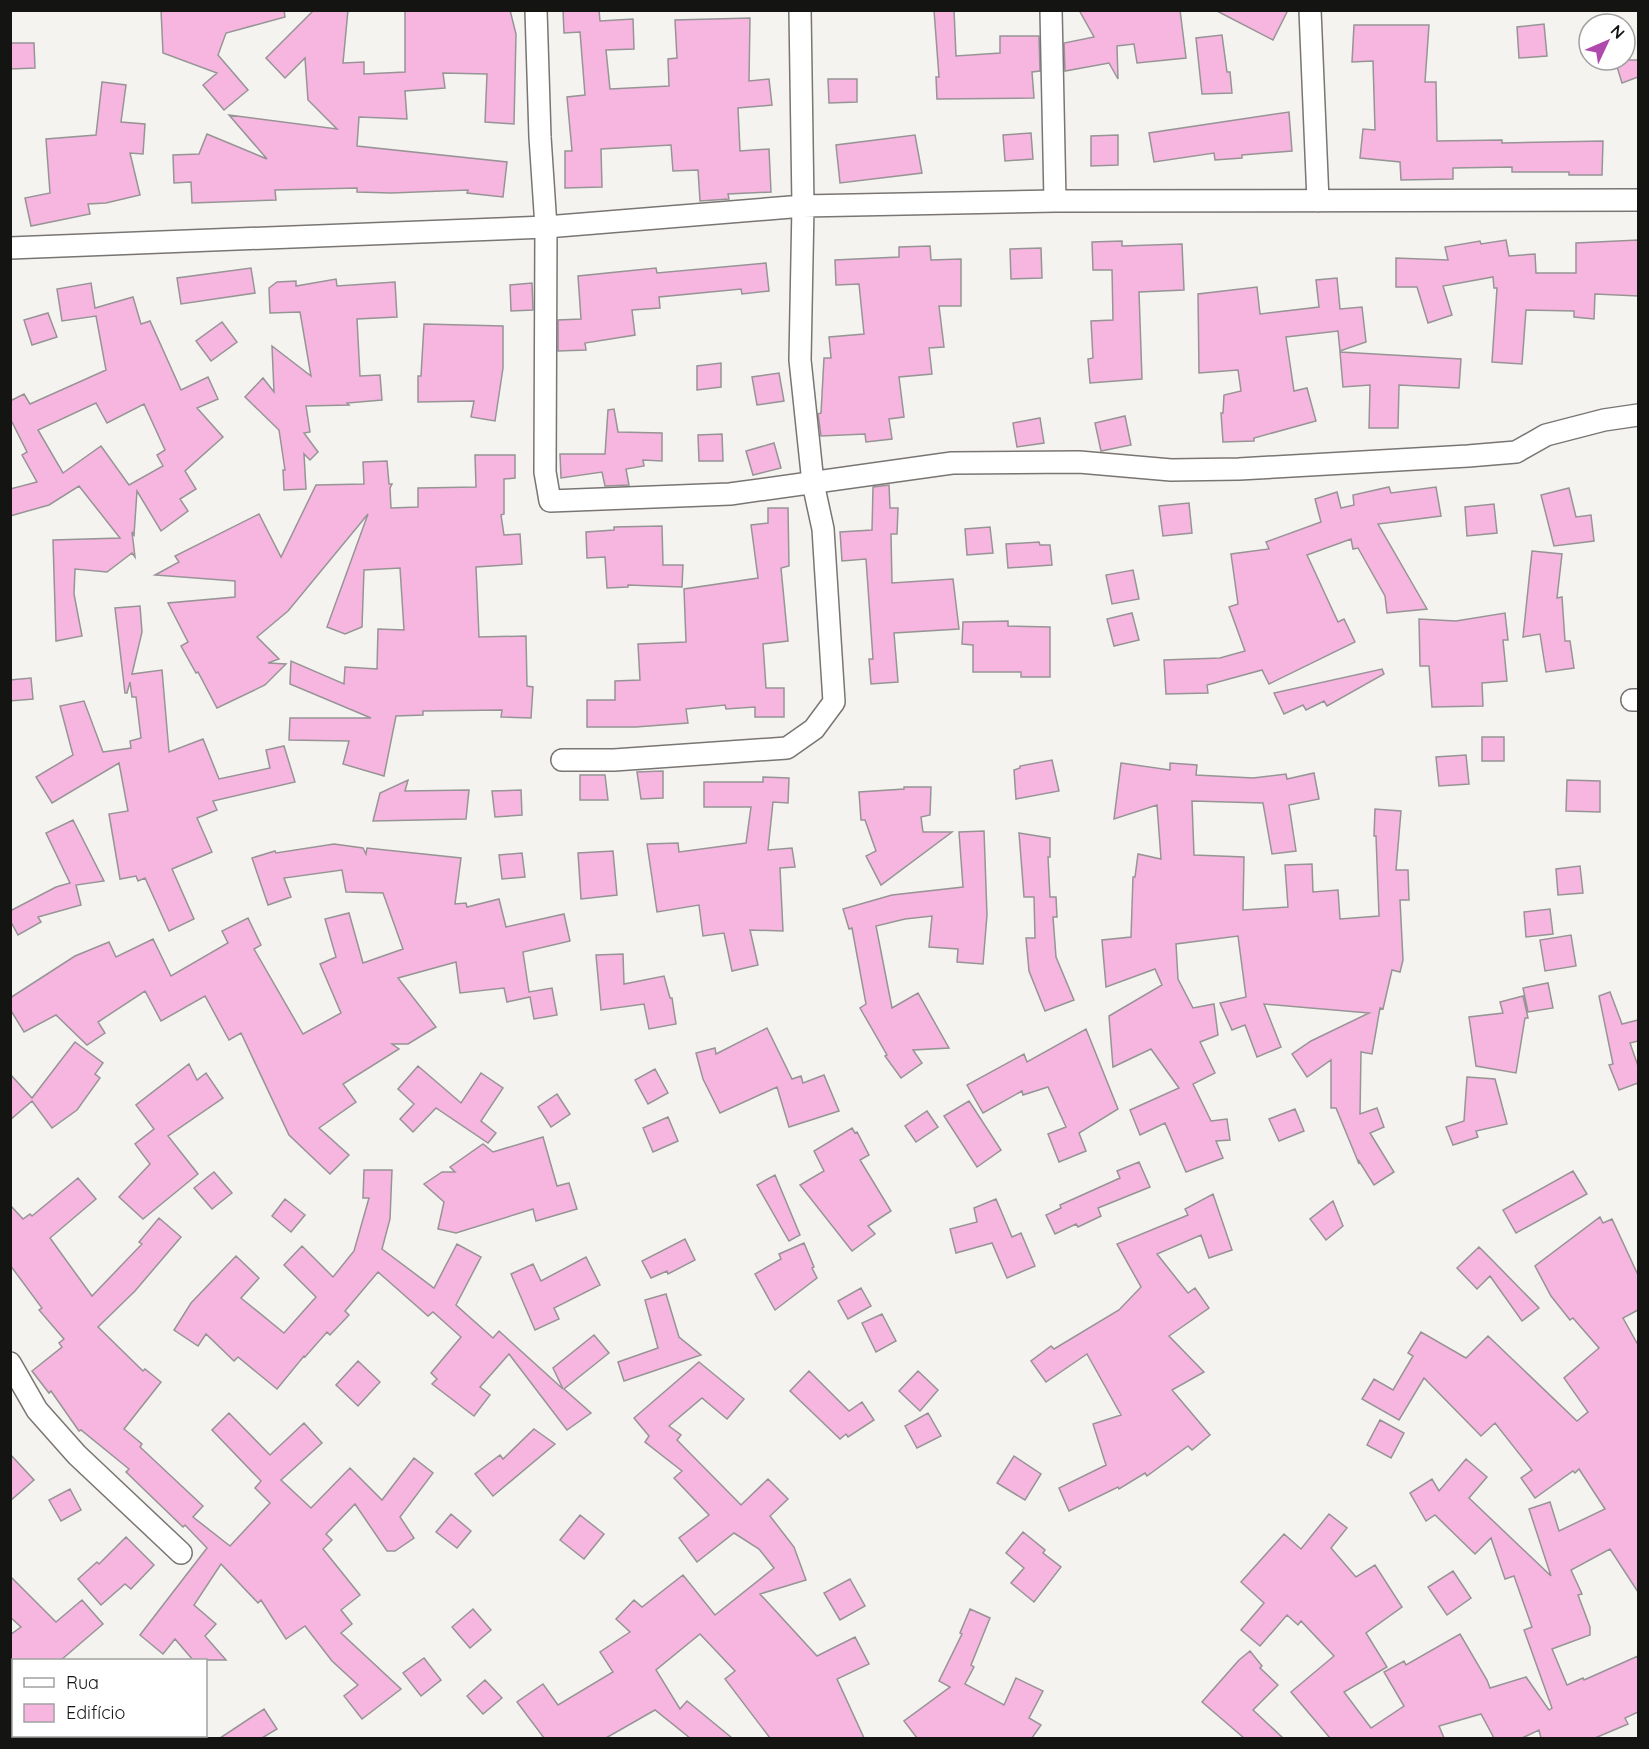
<svg xmlns="http://www.w3.org/2000/svg" width="1649" height="1749" viewBox="0 0 1649 1749" font-family="Quicksand,sans-serif">
  <style>
    .building { fill: #f7b6e0; stroke: #979496; stroke-width: 1.5; fill-rule: evenodd }
    .lines { fill: none; stroke-linecap: round; stroke-linejoin: round }
    .street-casing { stroke: #787573; stroke-width: 24 }
    .street { stroke: #fff; stroke-width: 21 }
  </style>
  <rect width="100%" height="100%" fill="#f5f3f0"/>
  <path class="building" d="M161 10H284L285 17 226 33 218 55 248 90 224 110 203 85 217 73 163 53Z
    M314 10H348L343 63 364 62V74L405 72V10H510L516 34 514 124 485 122 487 74 443 73 445 88 405 91 407 119 359 117 357 146 507 162 503 197 467 193 468 190 391 193 357 192V188L275 190 276 200 192 203 191 182 174 183 173 155 199 154 207 134 267 159 229 115 337 129 308 100 305 58 285 78 266 58Z
    M563 10H599L600 21 633 19 634 49 606 50 610 89 669 86 668 59 677 58 675 20 750 18 749 81 769 79 772 105 738 108 740 151 769 149 771 192 728 194 729 199 700 201 698 170 673 171 671 145 601 149 602 187 565 188V151H572L567 97 585 95 580 32 564 33Z
    M934 10H954L956 56 1000 53V36H1039L1040 71 1032 72 1034 98 937 99 936 77H939Z
    M1079 10H1180L1186 58 1137 63 1134 44 1117 46 1118 79 1109 63 1065 71 1064 43 1094 37Z
    M1215 10H1288L1273 40Z
    M1544 24 1547 56 1519 58 1517 27Z
    M1354 25H1429L1425 82H1436L1437 141 1502 140V143L1603 141 1602 175H1569V172H1512V167L1453 168V179L1401 180 1400 162 1360 158 1363 129 1375 130 1373 61 1352 62Z
    M1222 35 1227 72H1230L1232 93 1202 94 1196 38Z
    M10 43H34L35 68 10 69Z
    M1615 60H1638V77L1622 83Z
    M828 79H857V102L829 103Z
    M102 82 126 85 121 122 145 124 143 154 130 153 140 195 106 203 88 204 90 214 31 226 25 198 50 193 46 139 96 135Z
    M1289 112 1292 151 1242 155V158L1215 160 1214 153 1154 162 1149 133Z
    M1031 133 1033 159 1005 161 1003 135Z
    M915 135 922 173 840 183 836 145Z
    M1118 135V165L1091 166V136Z
    M1506 240 1509 256 1535 254 1536 273H1576V243L1638 240V296L1595 294 1594 319 1574 317V311L1526 310 1522 364 1492 362 1497 288H1494L1493 277 1443 286 1452 315 1428 323 1417 287H1396V258L1448 260 1445 247 1480 241 1481 244Z
    M1122 241V246L1182 244 1184 290 1139 292 1142 379 1090 383 1088 359 1093 358 1091 321 1113 320 1112 270H1093L1092 242Z
    M930 246 931 260 961 259V306H939L944 347 929 348 932 374 899 377 904 417 889 419 892 439 866 442 865 434 821 436 818 414 821 413 824 358H831L829 337 864 334 859 284 836 285 835 260 899 257V247Z
    M1041 248 1042 278 1011 279 1010 249Z
    M766 263 769 291 742 294 741 289 659 297 660 308 632 310 635 335 585 343 586 350 558 351V320L581 319 578 276 656 268 657 273Z
    M251 268 255 293 181 304 177 278Z
    M1337 278 1340 309 1362 307 1366 342 1340 351 1338 331 1286 337 1294 391 1307 388 1316 421 1254 438V441L1223 442 1221 413H1223L1224 395 1241 391 1238 370 1199 373 1198 294 1257 287 1260 314 1319 307 1316 280Z
    M336 279 337 286 395 282 397 317 357 319 360 376 380 375 382 400 347 403 349 405 306 406 310 432 304 433 318 452 310 460 304 454 306 489 284 490 283 470H285L279 430 245 397 263 378 274 392 272 346 311 376 300 312 270 313 269 288 277 282 296 281V286Z
    M91 283 95 308 133 297 141 324 150 321 181 390 208 377 218 399 197 408 223 437 185 471 196 489 180 499 188 511 161 531 137 491 134 535 132 532 135 557 132 553 107 572 75 569 74 594 82 636 56 641 53 540 120 538 79 486 49 505 10 516V489L37 482 22 455 27 452 10 418V401L24 394 30 404 106 370 96 316 62 321 57 289ZM96 403 107 423 144 404 165 450 157 455 163 466 129 485 101 446 63 473 38 430Z
    M532 283 533 310 511 311 510 285Z
    M48 313 57 337 32 345 24 320Z
    M222 322 237 342 211 361 196 341Z
    M424 324 503 326V368L495 421 471 417 474 401 418 402V376H421Z
    M1340 352 1461 359 1459 388 1399 385 1398 428H1369L1370 385 1343 387Z
    M721 363V387L697 390V366Z
    M779 373 784 401 757 405 752 377Z
    M614 409 618 432 662 433V461L643 460 644 466 626 469 629 485 605 486 602 472 561 478 560 454H605L608 410Z
    M1125 416 1131 445 1101 451 1095 423Z
    M1040 418 1044 443 1017 447 1013 423Z
    M722 434 723 461H699L698 435Z
    M774 443 781 468 753 475 746 451Z
    M475 455H515V478L504 479V514L501 515 504 535 520 534 522 564 476 567 479 637 526 636 527 686 533 687 531 718 501 717 502 710 423 711V715L396 716 384 776 343 764 349 741 289 740 290 718H371L290 684 291 661 344 684 345 667 377 669 378 629 404 630 400 568 364 570 362 627 345 634 327 627 368 514 288 611 257 637 279 659 268 663 286 664 265 685 217 708 198 672 196 673 181 646 188 642 168 603 235 597V581L155 575 179 562 175 556 259 514 281 557 316 485 364 484 363 462 387 461 389 484H392L390 488 391 508 418 507V488L476 487Z
    M889 485 890 508H898L897 534H891L892 583 953 579 959 629 894 633 898 682 871 684 869 659H873L866 559 842 561 840 532 872 530 873 487Z
    M1389 487 1391 493 1436 487 1441 516 1378 524 1427 609 1387 613 1385 596 1358 548 1353 549 1351 539 1307 555 1338 622 1344 619 1355 642 1269 684 1262 670 1207 685 1208 693 1166 694 1164 660 1220 658 1245 651 1229 607 1238 604 1231 554 1269 549 1266 542 1321 522 1315 499 1337 492 1341 508 1354 505 1353 495Z
    M1569 488 1576 517 1591 515 1594 541 1554 546 1541 495Z
    M1189 503 1192 533 1163 536 1159 506Z
    M1494 504 1497 533 1467 536 1465 507Z
    M768 508H788L789 566 781 568 788 641 763 644 766 688H784V717H755V707L726 709 725 705 686 709 688 723 636 727H587V700H615V681L640 680 638 644 686 642 684 589 758 578 751 525 768 523Z
    M662 526 663 565H683L682 587 628 585V587L607 588 605 557 587 558 586 532 614 530V527Z
    M990 527 993 553 967 555 965 529Z
    M1039 542 1040 545H1050L1052 565 1008 568 1006 544Z
    M1532 551 1562 554 1557 598 1562 597 1565 641H1570L1574 668 1546 672 1540 634 1523 637Z
    M1133 570 1139 599 1112 604 1106 575Z
    M140 606 142 632 132 674 162 670 169 752 203 739 219 779 270 768 266 750 284 746 295 782 213 801 217 810 197 818 212 852 172 869 194 919 169 931 145 878 138 881 136 876 120 879 109 814 128 811 119 763 52 803 36 777 73 755 60 706 84 701 103 752 131 748 130 741 141 738 136 697H132L130 682 127 693H125L115 608Z
    M1132 613 1139 640 1114 646 1107 619Z
    M1505 613 1508 640H1503L1507 681 1482 683 1483 706 1432 707 1429 666H1420L1419 619 1456 621Z
    M1008 621V626L1050 627V677H1021V672H973V645L962 644 963 622Z
    M1382 669 1384 674 1327 706 1324 701 1306 710 1303 705 1284 714 1274 693Z
    M31 678 33 699 10 701V680Z
    M1482 737H1504V761H1482Z
    M1466 755 1469 784 1439 786 1436 757Z
    M1052 760 1059 791 1016 799 1014 770 1020 768V766Z
    M1121 763 1170 770V763L1197 765 1196 775 1253 778 1286 774 1287 779 1314 773 1319 799 1289 805 1296 851 1272 854 1263 803 1192 801 1194 855 1244 857 1243 910 1288 907 1285 865 1312 864 1313 892 1338 890 1340 919 1379 916 1376 836H1374L1375 809 1401 811 1396 870H1408L1409 900H1400L1403 960 1400 972 1392 970 1383 1009 1380 1008 1372 1054 1361 1052 1360 1114 1377 1108 1384 1127 1370 1133 1394 1172 1374 1185 1359 1161V1164L1336 1108H1331V1060L1307 1077 1292 1054 1311 1041 1369 1013 1264 1004 1281 1047 1257 1057 1245 1025 1232 1030 1220 1003 1246 997 1238 936 1176 944 1178 979 1193 1008 1214 1004 1218 1035 1200 1042 1215 1073 1193 1084 1211 1121 1227 1119 1230 1140 1216 1141 1223 1158 1186 1172 1165 1123 1140 1135 1130 1110 1179 1088 1151 1049 1113 1067 1109 1016 1162 985 1155 969 1106 987 1102 940 1131 937 1133 877H1135L1138 854 1161 859 1157 805 1114 819Z
    M663 771V798L641 799 637 772Z
    M580 775H605L608 800H580Z
    M763 777 789 778 788 803 773 802 768 850 792 848 795 867 780 868 783 931 750 930 758 965 732 971 724 933 703 936 699 905 657 912 647 844 678 843 679 852 746 843 751 807H704V782H763Z
    M408 780 405 791 469 790 466 819 373 821 380 793Z
    M1567 780 1600 781V812L1566 811Z
    M904 787H931L930 815 921 817 923 832H952L881 885 866 856 876 851 865 820H861L859 792 904 789Z
    M521 790 522 815 495 817 492 791Z
    M73 820 104 881 76 885 81 905 38 917 41 922 18 935 12 924 10 925V911L56 887 70 883 46 833Z
    M984 831 987 915 983 964 957 962 958 949 929 947 932 916 905 919 876 926 892 1008 918 993 949 1048 913 1050 922 1063 901 1078 885 1056 887 1055 860 1008 866 1004 852 928 849 929 843 909 892 895 963 887 959 832Z
    M1019 833 1050 838V857H1048L1050 897H1056L1057 917H1053L1056 957 1074 1000 1045 1011 1029 971 1026 938H1035L1034 897H1024Z
    M334 844 363 848 366 854 367 848 461 858 455 904 466 903 467 907 499 899 506 927 564 914 570 941 523 952 529 992 552 988 557 1015 534 1019 530 997 507 1002 504 988 460 993 456 962 398 978 436 1027 408 1044H392L399 1049 343 1084 356 1102 319 1128 349 1155 330 1174 289 1135 241 1033 229 1040 205 996 161 1021 145 991 98 1022 105 1033 87 1045 56 1015 24 1032 10 1009V998L75 956 109 942 116 957 153 939 171 976 228 943 222 931 248 918 261 945 254 949 303 1034 341 1013 320 964 336 957 325 919 349 913 363 963 403 949 383 893 346 892 342 870 284 878 291 897 268 905 252 858 275 851 276 853Z
    M613 851 617 895 581 899 578 853Z
    M522 853 525 877 502 879 499 855Z
    M1580 866 1583 893 1558 895 1556 869Z
    M1550 909 1553 934 1526 937 1524 912Z
    M1571 935 1576 966 1545 971 1540 940Z
    M623 954 624 984 664 976 670 998H672L676 1024 649 1029 644 1004 601 1010 596 955Z
    M1548 983 1553 1008 1528 1012 1523 988Z
    M1610 992 1622 1024 1638 1020V1041L1630 1043 1638 1066V1083L1619 1090 1609 1065 1613 1064 1599 996Z
    M1523 996 1528 1018H1525L1516 1073 1476 1066 1469 1017 1503 1013 1500 1002Z
    M767 1028 792 1079 801 1076 803 1083 824 1075 839 1111 789 1127 777 1087 720 1113 703 1079 696 1053 715 1048 716 1054Z
    M1086 1029 1118 1109 1079 1133 1086 1151 1059 1162 1048 1134 1066 1127 1048 1087 1023 1095 1022 1091 983 1113 967 1085 1024 1054 1027 1062Z
    M75 1042 103 1063 95 1074 100 1078 77 1110 52 1128 32 1101 10 1120V1074L32 1098Z
    M189 1064 197 1080 206 1073 223 1098 168 1136 198 1174 143 1219 119 1197 150 1164 135 1144 154 1129 136 1105Z
    M418 1066 461 1103 481 1073 503 1088 481 1121 496 1133 488 1143 436 1108 413 1132 400 1119 414 1104 398 1089Z
    M655 1069 668 1093 648 1104 635 1080Z
    M1467 1077 1495 1079 1507 1124 1476 1131 1478 1137 1453 1145 1446 1127 1464 1121Z
    M557 1094 570 1114 551 1127 538 1107Z
    M969 1101 1001 1150 977 1167 944 1116Z
    M1295 1109 1304 1131 1279 1141 1269 1119Z
    M927 1111 938 1127 916 1142 905 1126Z
    M668 1117 678 1141 653 1152 643 1128Z
    M852 1128 855 1133 857 1132 869 1155 860 1160 891 1211 868 1226 875 1234 852 1251 800 1185 824 1171 814 1151Z
    M543 1137 557 1186 569 1183 577 1209 536 1221 533 1209 456 1233 438 1229 444 1202 424 1184 442 1172H455L450 1167 483 1144 493 1152Z
    M1139 1162 1150 1187 1098 1208 1101 1216 1078 1227 1076 1224 1055 1234 1046 1215 1061 1208 1060 1205 1120 1178 1117 1171Z
    M364 1170H392L390 1219 382 1249 434 1288 457 1244 481 1257 456 1305 493 1338 499 1331 563 1389 553 1368 594 1335 609 1353 564 1389 591 1413 567 1430 509 1354 480 1387 490 1395 474 1416 432 1384 437 1379 431 1373 461 1337 433 1312 428 1316 378 1272 345 1311 349 1315 330 1335 327 1332 305 1357 304 1356 277 1389 238 1357 234 1361 206 1334 198 1346 174 1330 191 1303 236 1256 259 1278 241 1298 284 1333 316 1297 284 1265 302 1246 333 1277 354 1251 369 1198H363Z
    M1573 1171 1587 1194 1516 1233 1503 1210Z
    M214 1172 232 1193 212 1209 194 1188Z
    M775 1175 800 1235 789 1241 757 1185Z
    M78 1178 96 1199 50 1238 92 1296 142 1244 139 1242 159 1218 181 1237 135 1291 98 1327 143 1371 145 1369 161 1382 124 1429 142 1444 140 1447 203 1506 193 1517 230 1546 270 1503 255 1488 261 1481 212 1430 229 1413 270 1455 304 1423 322 1443 281 1480 311 1508 350 1468 382 1500 414 1458 433 1473 400 1517 414 1538 395 1551H387L355 1504 326 1534 332 1540 323 1549 360 1595 341 1610 352 1624 341 1633 401 1689 362 1719 344 1696 358 1685 332 1661 305 1626 286 1639 261 1600 258 1603 221 1564 194 1605 216 1624 205 1636 226 1660H193L175 1639 163 1654 140 1635 207 1548 185 1525 183 1527 126 1472 129 1469 81 1430 79 1431 51 1391 49 1393 32 1371 62 1347 59 1343 64 1339 39 1310 42 1308 10 1265V1205L23 1219 30 1214 32 1216Z
    M1213 1194 1232 1250 1209 1258 1201 1235 1157 1254 1188 1293 1195 1288 1209 1308 1169 1336 1204 1372 1172 1390 1210 1435 1192 1450 1188 1446 1147 1476 1145 1473 1119 1489 1118 1487 1069 1511 1059 1488 1106 1465 1093 1424 1121 1415 1087 1354 1046 1382 1031 1361 1051 1346 1054 1349 1119 1310 1141 1287 1117 1244 1188 1215 1185 1209Z
    M285 1199 305 1215 291 1232 272 1216Z
    M996 1199 1012 1237 1021 1233 1035 1266 1007 1278 992 1243 956 1253 950 1229 977 1222 974 1208Z
    M1333 1201 1343 1226 1326 1240 1310 1219Z
    M1600 1217 1603 1223 1612 1219 1638 1275V1310L1623 1318 1638 1345V1592L1610 1549 1571 1570 1582 1594 1578 1595 1590 1627V1635L1552 1649 1567 1685 1583 1678 1584 1680 1638 1656V1712L1625 1718 1628 1724 1595 1738H1541L1539 1730 1522 1738H1494L1481 1714 1439 1726 1444 1738H1330L1291 1692 1334 1656 1301 1621 1298 1625 1287 1615 1260 1646 1241 1630 1264 1603 1241 1582 1284 1534 1301 1549 1329 1514 1347 1528 1331 1548 1356 1577 1375 1565 1402 1607 1366 1633 1387 1667 1344 1692 1371 1728 1404 1706 1384 1672 1404 1661 1406 1665 1460 1634 1487 1680 1490 1688 1526 1677 1549 1710 1552 1708 1524 1630 1532 1627 1514 1576 1505 1579 1491 1538 1475 1554 1435 1515 1426 1521 1410 1493 1432 1479 1439 1491 1466 1459 1487 1477 1469 1498 1551 1576 1529 1509 1550 1502 1559 1531 1605 1509 1579 1469 1575 1473 1573 1471 1535 1498 1521 1478 1532 1470 1495 1423 1481 1436 1424 1378 1399 1420 1362 1399 1374 1379 1393 1390 1413 1356 1408 1353 1421 1332 1466 1358 1488 1336 1577 1421 1588 1412 1564 1378 1599 1348 1573 1318 1570 1320 1551 1296 1535 1266Z
    M685 1239 695 1260 668 1274 667 1271 651 1278 642 1261Z
    M804 1243 814 1267 812 1268 817 1278 775 1310 755 1274 781 1259 779 1254Z
    M1479 1247 1493 1261 1539 1308 1522 1321 1490 1276 1477 1289 1457 1268Z
    M586 1257 600 1285 554 1308 559 1319 535 1330 511 1274 533 1264 541 1281Z
    M861 1288 871 1306 848 1319 838 1301Z
    M666 1294 679 1337 701 1355 624 1381 618 1362 658 1348 645 1300Z
    M882 1314 896 1341 876 1352 862 1323Z
    M358 1361 380 1382 358 1406 336 1385Z
    M699 1362 744 1399 727 1419 702 1398 669 1426 681 1435 677 1440 741 1505 768 1479 788 1499 770 1516 794 1547 806 1580 760 1594 817 1656 855 1637 869 1664 837 1679 864 1738H770L725 1679 735 1671 700 1634 656 1670 680 1709 687 1701 732 1738H690L655 1710 606 1738H544L517 1702 543 1684 558 1705 613 1672 600 1652 630 1632 616 1619 634 1600 642 1607 683 1575 715 1615 774 1568 759 1549 734 1533 697 1562 679 1538 709 1515 674 1478 682 1471 645 1442 649 1436 634 1418Z
    M809 1371 849 1411 862 1402 874 1420 848 1437 846 1434 840 1439 790 1391Z
    M918 1371 938 1390 920 1411 899 1391Z
    M928 1413 941 1436 917 1448 905 1426Z
    M1380 1420 1404 1433 1391 1458 1367 1445Z
    M534 1429 555 1444 493 1496 475 1474 500 1455 503 1459Z
    M10 1454 34 1480 10 1501Z
    M1014 1456 1041 1474 1025 1500 997 1483Z
    M70 1489 81 1510 61 1521 49 1500Z
    M451 1514 471 1531 457 1548 436 1532Z
    M580 1515 604 1534 584 1559 560 1540Z
    M1023 1532 1045 1550 1043 1553 1061 1567 1034 1602 1011 1583 1024 1568 1006 1553Z
    M126 1537 154 1565 131 1589 125 1584 101 1605 78 1579 97 1562 99 1564Z
    M1453 1571 1471 1598 1447 1615 1428 1587Z
    M10 1576 56 1622 82 1600 103 1624 61 1660H10V1635L21 1627 10 1617Z
    M850 1579 865 1606 840 1620 824 1593Z
    M473 1609 491 1630 470 1648 452 1627Z
    M970 1609 990 1618 971 1665 974 1667 965 1684 1004 1705 1016 1678 1043 1691 1029 1718 1041 1725 1032 1738H917L904 1721 950 1687 939 1681 962 1634 960 1633Z
    M1250 1651 1262 1666 1260 1668 1278 1685 1253 1710 1283 1738H1244L1202 1702 1239 1660Z
    M424 1658 441 1680 421 1696 403 1673Z
    M485 1680 502 1698 483 1714 467 1696Z
    M264 1709 277 1729 262 1738H220Z"/>
  <g class="lines">
    <defs>
      <path id="street" d="M536 10 540 137 546 227 545 472 550 501 730 494 952 463 1079 462 1171 470 1239 469 1468 456 1516 452 1546 435 1604 420 1638 415
        M1051 10 1055 201
        M1310 10 1318 201
        M10 248 546 227 803 206 1055 201 1638 200
        M1632 700H1638
        M562 760H614L787 748 814 729 834 702 823 529 813 483 800 360 803 206 800 10
        M10 1363 37 1410 77 1455 181 1553"/>
    </defs>
    <use href="#street" class="street-casing"/>
    <use href="#street" class="street"/>
  </g>
  <rect width="1649" height="1749" fill="none" stroke="#141413" stroke-width="24"/>
  <rect x="12" y="1659" width="195" height="78" fill="#ffffff" stroke="#a1a1a1" stroke-width="1.5"/>
  <rect x="24" y="1678" width="30" height="9" fill="#ffffff" stroke="#a1a1a1" stroke-width="1.5"/>
  <text x="66" y="1689" font-size="18" fill="#141413">Rua</text>
  <rect x="24" y="1704" width="30" height="18" fill="#f7b6e0" stroke="#a1a1a1" stroke-width="1.5"/>
  <text x="66" y="1719" font-size="18" fill="#141413">Edifício</text>
  <g transform="translate(1607 42) rotate(46)"><circle r="28" fill="#ffffff" stroke="#a1a1a1" stroke-width="1.5"/>
  <path d="M0-4.5L10 22L0 15L-10 22Z" fill="#b049ad"/>
  <text y="-9" font-size="16" font-weight="bold" text-anchor="middle" fill="#141413">N</text>
  </g>
</svg>
